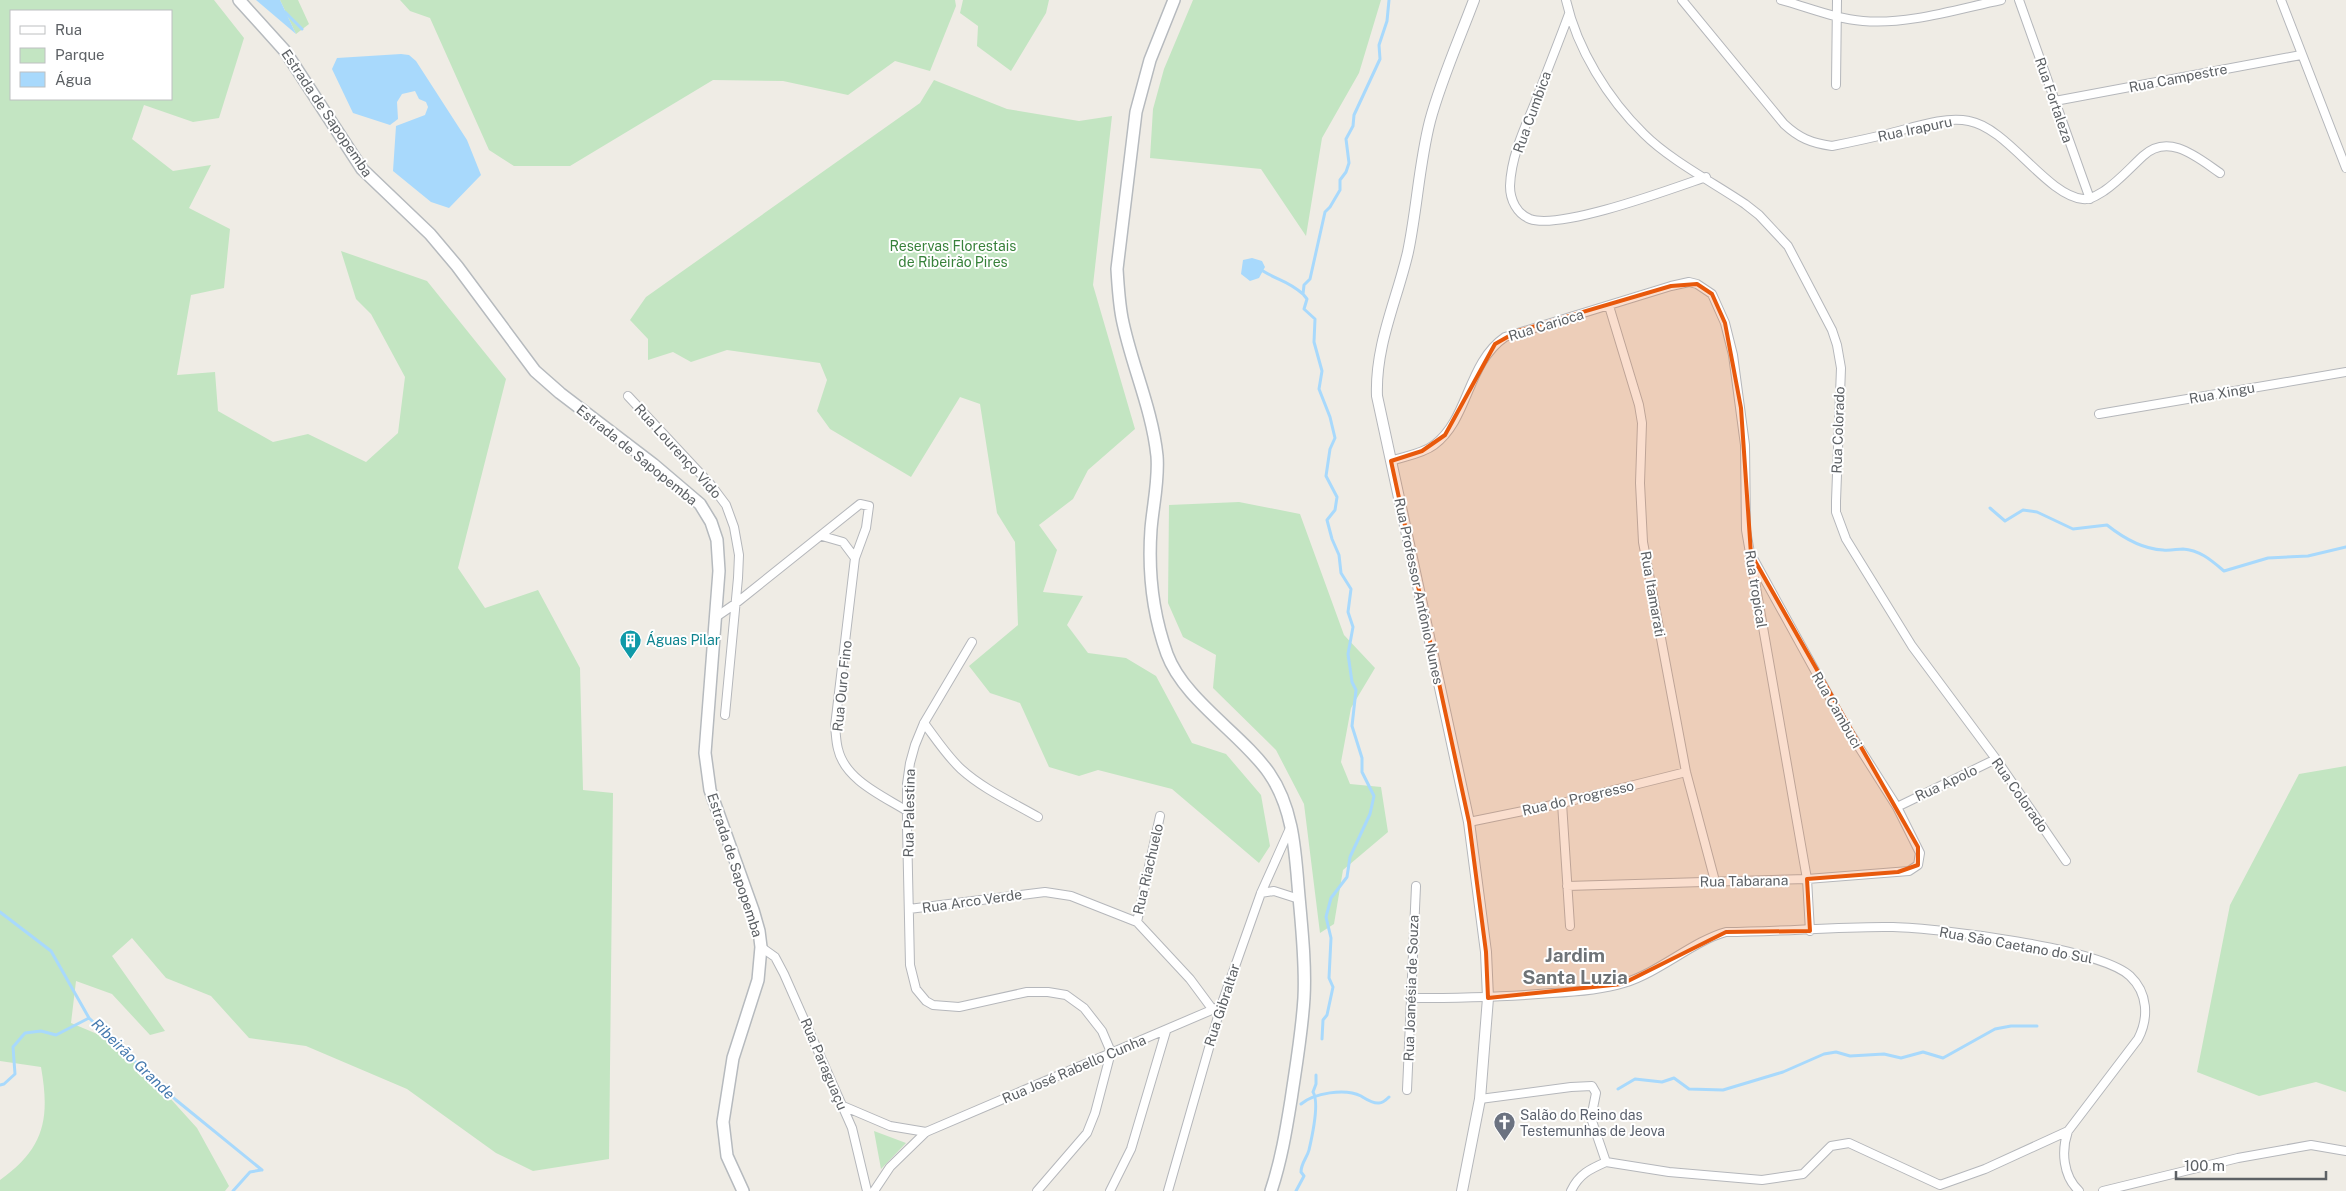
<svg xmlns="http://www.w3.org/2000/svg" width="2346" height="1191" viewBox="0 0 2346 1191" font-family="'Public Sans',sans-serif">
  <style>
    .green { fill: #c3e5c2; fill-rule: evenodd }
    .water { fill: #a8d9fc }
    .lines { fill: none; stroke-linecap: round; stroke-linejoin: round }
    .stream { stroke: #a8d9fc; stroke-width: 3 }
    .minor-casing { stroke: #b5b7bb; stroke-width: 10 }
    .tertiary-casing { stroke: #b5b7bb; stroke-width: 12 }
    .secondary-casing { stroke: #b6babe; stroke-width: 14 }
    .minor { stroke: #fff; stroke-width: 8 }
    .tertiary { stroke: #fff; stroke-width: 10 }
    .secondary { stroke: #fff; stroke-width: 11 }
    .marked { fill: #e8590c; fill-opacity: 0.2; stroke: #e8590c; stroke-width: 4; stroke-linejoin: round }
    .labels { text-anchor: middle; stroke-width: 4; stroke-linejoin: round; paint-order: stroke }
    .street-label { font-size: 14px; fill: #5d6165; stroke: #fff }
    .park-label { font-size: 14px; fill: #37813a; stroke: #fff }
    .culture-label { font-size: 14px; fill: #0d838f; stroke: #fff; text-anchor: start }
    .worship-label { font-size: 14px; fill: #5b616d; stroke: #fff; text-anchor: start }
    .water-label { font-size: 15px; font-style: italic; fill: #4479ae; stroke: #fff }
    .district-label { font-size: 19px; font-weight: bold; fill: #6e7377; stroke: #fff }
  </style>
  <rect width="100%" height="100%" fill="#efece5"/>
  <path class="green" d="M0 0H214L244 38 219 118 193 122 144 105 132 139 173 171 211 165 189 208 230 229 224 288 191 295 177 375 215 372 218 411 273 442 308 434 366 462 398 433 405 377 371 314 356 299 341 251 427 281 506 379 458 568 485 608 538 590 580 668 583 790 613 793 609 1159 533 1171 496 1153 407 1089 306 1046 249 1038 211 996 166 978 132 938 112 956 165 1031 150 1035 112 994 76 981 71 1023 121 1044 197 1128 229 1186 225 1191H0V1180C45 1148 50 1118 41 1067L0 1061ZM11 11H171V99H11Z
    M280 0H298L309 24 296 34Z
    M400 0H955L956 6 930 71 895 61 848 95 783 81 713 80 570 166H514L489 150 430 18 410 11Z
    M963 0H1049L1046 13 1011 71 977 46 978 26 960 13Z
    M1193 0H1381L1359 73 1322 138 1306 236 1261 169 1150 158 1153 109 1164 69Z
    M934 80 1007 109 1079 121 1112 116 1093 285 1135 429 1088 470 1073 499 1039 525 1057 550 1043 592 1083 596 1067 625 1088 653 1126 658 1156 676 1192 743 1226 754 1261 795 1270 846 1259 863 1172 789 1098 770 1079 776 1049 767 1020 703 990 693 969 666 1018 625 1015 542 997 513 980 404 960 397 911 477 830 429 817 411 827 380 820 363 727 350 691 362 673 352 648 360V339L630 320 646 297 920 103Z
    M1239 502 1300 514 1344 635 1375 668 1351 708 1341 762 1350 784 1381 787 1388 832 1343 870 1334 924 1320 933 1304 804 1276 750 1213 688 1216 655 1183 637 1168 603 1169 505Z
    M2346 766V1092L2316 1082 2259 1096 2197 1072 2230 905 2299 774Z
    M874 1131 906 1143 881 1169Z"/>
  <path class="water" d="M256 0H280L296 34Z
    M401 54 409 55 416 61 467 140 481 175 449 208 431 202 393 171 396 126 425 115 428 107 426 102 419 99 415 91 402 94 397 102 398 119 390 125 353 113 332 69 337 58Z
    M1252 258 1262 261 1265 267 1259 278 1250 281 1241 274 1243 260Z"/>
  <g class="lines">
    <path class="stream" d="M285 12 302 29
      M1263 271C1279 281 1287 280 1303 294
      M1990 508 2005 521 2023 510 2037 512 2073 529 2107 525C2122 537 2143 549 2163 550 2170 551 2177 549 2183 549 2200 550 2212 561 2224 571L2268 558 2308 556 2346 547
      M0 912 51 951 89 1018 176 1100 262 1170
      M1322 1039 1323 1020 1327 1015 1333 987 1329 978 1331 938 1326 917 1331 898 1347 877 1350 857 1370 814 1374 796 1362 772V758L1352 726 1356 690 1352 682 1348 654 1353 627 1348 612 1351 589 1341 573 1339 555 1332 539 1327 520 1335 510 1337 497 1326 476 1330 449 1335 438 1330 417 1319 389 1322 371 1314 342 1315 319 1304 309 1307 299 1303 294 1304 285 1310 279 1325 212 1330 207 1340 190V180L1346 172 1349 163 1346 139 1353 126 1354 115 1380 59 1379 45 1387 21 1389 0
      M0 1085 4 1084 15 1074 13 1047 25 1033 41 1031 56 1035 89 1018
      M1618 1089 1635 1079 1662 1082 1674 1078 1689 1089 1723 1090 1783 1072 1824 1054 1836 1052 1850 1056 1884 1054 1901 1058 1923 1052 1943 1058 1995 1029 2011 1026H2037
      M1301 1104C1314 1093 1345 1088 1361 1096 1366 1099 1373 1104 1379 1103 1383 1103 1386 1100 1389 1097
      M233 1191 250 1172 261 1170
      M1296 1191 1304 1176 1301 1172C1301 1163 1307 1158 1309 1150 1312 1137 1320 1103 1313 1092L1316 1084V1075"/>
    <defs>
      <path id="minor" d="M1566 0C1577 49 1608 99 1644 134 1670 160 1714 183 1745 204L1759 215 1788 246 1832 330 1837 345 1841 368 1836 501V512L1846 539 1912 646 1996 759 2066 861
        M1682 0 1784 124C1799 138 1811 143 1832 146 1852 142 1871 138 1891 133 1915 127 1945 116 1969 121 2008 128 2046 195 2083 199 2091 200 2097 195 2104 191 2119 181 2130 168 2143 156 2169 132 2198 158 2220 173
        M1781 0C1807 7 1836 19 1863 21 1907 25 1958 9 2001 0
        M2019 0 2090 199
        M2281 0 2346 168
        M1569 14C1558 44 1546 73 1535 103 1524 129 1511 157 1510 186 1510 200 1517 214 1530 219 1561 230 1671 189 1706 177
        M1836 85 1837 0
        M2055 101 2301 55
        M1609 306 1639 405 1642 423 1640 483 1643 542 1686 772 1715 881
        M628 396 711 485 726 505 734 527 739 555 738 578 725 715
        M2099 414 2346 372
        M1391 461C1405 456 1422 454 1434 445 1469 419 1467 363 1505 337L1671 286 1689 282 1697 284 1712 294 1725 323 1733 355 1745 445 1746 530 1807 879 1810 931
        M822 536 843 542 855 558
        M716 617 735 604 860 504 869 506 866 528 855 558 835 726C836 734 836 742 838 749 845 780 883 796 907 811
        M972 642 924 723 915 745 910 763 907 784V827L910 965 916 989 926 1001 933 1005 959 1007 1027 992H1048L1066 995 1084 1008 1102 1031 1111 1052 1095 1113 1087 1133 1037 1191
        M924 723C936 739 947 756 961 769 983 789 1012 802 1038 817
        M1562 803 1570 926
        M1897 807 1996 759
        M1469 822 1562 803 1686 772
        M1567 886 1807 879 1909 871 1918 865 1920 853 1897 807 1845 725 1754 560
        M1261 893 1274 891 1299 899
        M909 909 1045 892 1071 896 1137 922 1190 979 1213 1010
        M1137 922 1160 816
        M761 947 775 957 784 974 852 1128 867 1191
        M1411 998C1458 998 1505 997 1552 993 1576 992 1601 990 1624 983 1660 972 1693 941 1726 932 1782 932 1838 926 1893 927 1938 928 2100 948 2130 976 2148 993 2149 1018 2138 1039L2068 1131 1985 1169 1940 1185 1849 1143 1831 1146 1803 1174 1762 1180 1669 1172 1606 1162
        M1407 1090 1416 886
        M1480 1099 1571 1087 1592 1086 1596 1093 1591 1118 1606 1162
        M843 1106 890 1126 926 1132
        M2068 1131C2061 1151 2063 1176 2079 1191
        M874 1191 890 1167 926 1132 1221 1006
        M1110 1191 1131 1149 1166 1031
        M1168 1191 1221 1006 1261 893 1291 826
        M1571 1191C1579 1174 1590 1169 1606 1162
        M2103 1191 2238 1158 2311 1145 2346 1151"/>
      <path id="tertiary" d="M1462 1191 1480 1099 1488 998 1486 952 1469 822 1377 396C1375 345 1397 300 1408 252 1417 209 1419 164 1430 121 1441 80 1459 40 1474 0"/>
      <path id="secondary" d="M239 0 285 51 362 169 430 234 457 266 535 371 560 393 653 464 700 504 711 522 717 540 719 571 705 753 710 790 753 910 759 931 761 947 758 980 733 1058 723 1122 727 1156 743 1191
        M1174 0 1150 60 1136 112 1117 269C1118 286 1119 302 1122 318 1131 364 1152 408 1157 456 1159 480 1153 505 1151 529 1148 571 1153 615 1167 654 1184 700 1242 734 1269 773 1292 806 1295 847 1298 885 1301 922 1306 961 1304 998 1302 1032 1296 1066 1291 1100 1286 1131 1281 1161 1271 1191"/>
    </defs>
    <use href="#minor" class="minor-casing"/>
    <use href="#tertiary" class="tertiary-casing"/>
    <use href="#secondary" class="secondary-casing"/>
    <use href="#minor" class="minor"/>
    <use href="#tertiary" class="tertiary"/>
    <use href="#secondary" class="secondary"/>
  </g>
  <path class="marked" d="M1697 284 1712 294 1725 323 1741 408 1751 554 1918 847V865L1898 872 1807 879 1810 931 1726 932 1622 984 1488 998 1486 952 1469 822 1391 461 1422 451 1445 435 1495 344 1518 331 1671 286Z"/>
  <defs>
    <symbol id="building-pin" viewBox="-11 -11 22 30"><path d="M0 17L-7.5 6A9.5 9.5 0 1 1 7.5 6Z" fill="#0f9aa8" stroke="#fff"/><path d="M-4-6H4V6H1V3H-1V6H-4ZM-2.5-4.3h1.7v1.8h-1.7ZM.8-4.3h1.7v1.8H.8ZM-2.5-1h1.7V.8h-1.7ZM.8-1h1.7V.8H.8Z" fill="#fff"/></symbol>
    <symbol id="church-pin" viewBox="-11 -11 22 30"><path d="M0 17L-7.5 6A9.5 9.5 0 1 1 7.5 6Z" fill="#6b7280" stroke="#fff"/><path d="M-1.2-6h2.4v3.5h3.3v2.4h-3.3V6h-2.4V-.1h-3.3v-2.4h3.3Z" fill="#fff"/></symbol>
  </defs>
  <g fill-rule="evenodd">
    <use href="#building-pin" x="618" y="628" width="25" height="34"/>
    <use href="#church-pin" x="1492" y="1110" width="25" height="34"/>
  </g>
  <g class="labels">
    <g class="street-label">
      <text transform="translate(2178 78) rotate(-11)" y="5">Rua Campestre</text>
      <text transform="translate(2054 100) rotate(71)" y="5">Rua Fortaleza</text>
      <text transform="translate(1532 112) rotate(-70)" y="5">Rua Cumbica</text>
      <text transform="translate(327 113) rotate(56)" y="5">Estrada de Sapopemba</text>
      <text transform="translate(1915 129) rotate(-12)" y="5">Rua Irapuru</text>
      <text transform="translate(1546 325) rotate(-17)" y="5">Rua Carioca</text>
      <text transform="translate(2222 393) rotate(-10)" y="5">Rua Xingu</text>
      <text transform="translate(1838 430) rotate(-88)" y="5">Rua Colorado</text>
      <text transform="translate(678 451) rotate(48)" y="5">Rua Lourenço Vido</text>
      <text transform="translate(637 455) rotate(39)" y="5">Estrada de Sapopemba</text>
      <text transform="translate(1756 589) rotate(81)" y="5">Rua tropical</text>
      <text transform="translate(1419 591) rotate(78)" y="5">Rua Professor Antônio Nunes</text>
      <text transform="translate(1653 594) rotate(80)" y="5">Rua Itamarati</text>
      <text transform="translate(842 686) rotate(-84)" y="5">Rua Ouro Fino</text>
      <text transform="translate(1837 710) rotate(60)" y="5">Rua Cambuci</text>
      <text transform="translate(1946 783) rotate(-25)" y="5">Rua Apolo</text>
      <text transform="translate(2020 795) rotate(55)" y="5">Rua Colorado</text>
      <text transform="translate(1578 798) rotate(-13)" y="5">Rua do Progresso</text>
      <text transform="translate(909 813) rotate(-89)" y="5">Rua Palestina</text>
      <text transform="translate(735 865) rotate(72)" y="5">Estrada de Sapopemba</text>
      <text transform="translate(1148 869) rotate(-77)" y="5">Rua Riachuelo</text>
      <text transform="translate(1744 881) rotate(-1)" y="5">Rua Tabarana</text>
      <text transform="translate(972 901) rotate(-8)" y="5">Rua Arco Verde</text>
      <text transform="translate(2016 945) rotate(10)" y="5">Rua São Caetano do Sul</text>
      <text transform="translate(1411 988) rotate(-88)" y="5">Rua Joanésia de Souza</text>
      <text transform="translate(1222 1005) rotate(-72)" y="5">Rua Gibraltar</text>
      <text transform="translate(824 1064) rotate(67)" y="5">Rua Paraguaçu</text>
      <text transform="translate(1074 1069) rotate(-23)" y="5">Rua José Rabello Cunha</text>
    </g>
    <g class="park-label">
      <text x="953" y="251">Reservas Florestais<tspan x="953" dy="16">de Ribeirão Pires</tspan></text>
    </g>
    <g class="culture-label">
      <text x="646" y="645">Águas Pilar</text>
    </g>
    <g class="worship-label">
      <text x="1520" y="1120">Salão do Reino das<tspan x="1520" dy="16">Testemunhas de Jeova</tspan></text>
    </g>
    <g class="water-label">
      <text transform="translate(133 1059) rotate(44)" y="5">Ribeirão Grande</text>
    </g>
    <g class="district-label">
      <text x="1575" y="962">Jardim<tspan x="1575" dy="22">Santa Luzia</tspan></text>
    </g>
  </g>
  <rect x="10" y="10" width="162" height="90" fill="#ffffff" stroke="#bec0c1"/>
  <rect x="20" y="26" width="25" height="8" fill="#ffffff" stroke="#bec0c1"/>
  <text x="55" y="35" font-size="15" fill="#5d6165">Rua</text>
  <rect x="20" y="48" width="25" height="15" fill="#c3e5c2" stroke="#bec0c1"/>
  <text x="55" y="60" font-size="15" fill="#5d6165">Parque</text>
  <rect x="20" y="72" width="25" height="15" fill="#a8d9fc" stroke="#bec0c1"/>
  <text x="55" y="85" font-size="15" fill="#5d6165">Água</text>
  <path d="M2176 1171v8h150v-8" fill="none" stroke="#5d6165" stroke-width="2.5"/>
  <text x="2184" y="1171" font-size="15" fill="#5d6165" stroke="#ffffff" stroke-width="4" paint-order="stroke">100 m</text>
</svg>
